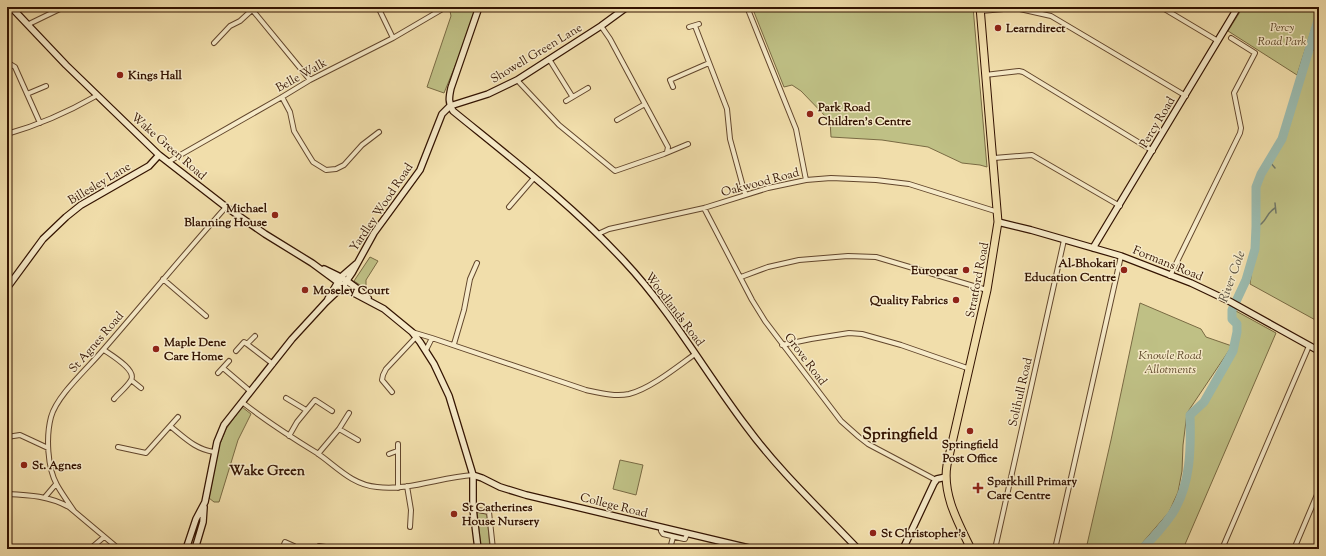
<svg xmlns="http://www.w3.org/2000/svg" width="1326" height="556" viewBox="0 0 1326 556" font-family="'Sorts Mill Goudy',serif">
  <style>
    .green { fill: #bfc085; stroke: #796a43 }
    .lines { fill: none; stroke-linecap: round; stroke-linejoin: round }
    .stream { stroke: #717869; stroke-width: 1.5 }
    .river { stroke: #9bbbaf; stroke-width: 9 }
    .street-casing { stroke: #62462c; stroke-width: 6 }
    .secondary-casing { stroke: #331301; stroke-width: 8 }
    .highway-casing { stroke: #331301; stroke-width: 9 }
    .street { stroke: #f6eac8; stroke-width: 4 }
    .secondary { stroke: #f6eac8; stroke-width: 5.5 }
    .highway { stroke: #f1deab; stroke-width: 7 }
    .poi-dot { fill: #8f2418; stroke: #f6eac8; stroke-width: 1.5 }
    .labels { text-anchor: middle; stroke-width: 3; stroke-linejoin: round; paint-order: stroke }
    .park-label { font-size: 12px; font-style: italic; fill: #5d4729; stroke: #f6eac8 }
    .poi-label { font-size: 12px; font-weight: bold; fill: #331301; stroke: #f6eac8; text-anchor: start }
    .street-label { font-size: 12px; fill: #331301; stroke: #f6eac8 }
    .water-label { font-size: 13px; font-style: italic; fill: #574e3e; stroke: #f6eac8 }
    .quarter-label { font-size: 14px; font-weight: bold; fill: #331301; stroke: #f6eac8 }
    .district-label { font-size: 16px; font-weight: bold; fill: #331301; stroke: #f6eac8 }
  </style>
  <rect width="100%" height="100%" fill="#f1deab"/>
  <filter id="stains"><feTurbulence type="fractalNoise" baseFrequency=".005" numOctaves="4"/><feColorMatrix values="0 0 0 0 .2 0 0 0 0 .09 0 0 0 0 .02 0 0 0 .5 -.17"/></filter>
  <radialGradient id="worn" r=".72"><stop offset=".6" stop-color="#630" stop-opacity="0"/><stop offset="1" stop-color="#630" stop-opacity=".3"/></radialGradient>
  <path class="green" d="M456 7H475V10L460 54 444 93 427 87 451 16 450 11Z
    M752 7H973L987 167 980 165 962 163 928 147 882 140 831 137 830 121 801 91 792 85 784 87Z
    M1243 7H1319V10L1314 22 1297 75 1228 31Z
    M1316 48 1319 49V322L1250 284 1257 235V187L1262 175 1283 139 1311 52Z
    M370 257 378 261 366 280V289L354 281Z
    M1140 303 1201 329 1206 337 1232 346 1187 413 1183 445 1182 471 1178 492 1169 512 1137 549H1086L1111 440Z
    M1232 310 1236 311 1276 333 1183 549H1142C1153 538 1163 527 1172 514 1191 485 1191 448 1190 415L1204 402 1233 351 1237 332V324L1232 319Z
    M242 407 251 414 238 440 219 502H214L209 498 219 446 226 429Z
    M620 460 643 465 636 495 613 489Z
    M477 512 487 514 490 549H481Z"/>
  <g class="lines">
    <path class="stream" d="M1269 161 1275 168
      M1275 203 1276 213
      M1256 227C1268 222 1264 215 1275 208"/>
    <path class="river" d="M1142 549C1153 538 1163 527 1172 514 1191 485 1191 448 1190 415L1204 402 1233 351 1237 332V324L1232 319V310L1246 280 1255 249 1256 227V187L1261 174 1282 139 1319 17"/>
    <defs>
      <path id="street" d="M250 7 310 80
        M378 7 393 38
        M747 7 796 129 806 180
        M1161 7 1218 41
        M981 11 1015 8 1051 16 1186 96
        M29 24 64 7
        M601 26 610 39 668 147 667 152
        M695 26 727 109 730 139 745 194
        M689 27 699 24
        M214 43 230 26 240 21 252 10
        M549 59 572 96
        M7 65 10 64 15 67 40 123
        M985 75 1019 71 1023 72 1153 151
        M517 80 559 125 615 171 664 154 688 144
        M673 87 670 80 709 63
        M27 94 46 86
        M282 97 290 112 294 131 308 154 313 162 326 170 336 169 344 165 362 145 379 132
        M566 101 588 88
        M617 120 645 104
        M7 134C39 125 68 112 96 96
        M994 158 1032 155 1120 206
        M168 162 282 97 310 80 393 38 446 7
        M509 207 534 178
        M704 208 752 300 765 321 841 421 859 437 868 444 936 480
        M598 234 609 229 704 208 768 188 806 180 831 178 876 180 909 184 998 212
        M1170 276 1240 133 1241 128 1234 93 1255 53 1231 38
        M741 277 768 267 799 260 848 256 876 257 987 290
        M163 279 206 316
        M412 332 432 338
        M247 344 273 364
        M454 344 464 310 470 279 477 263
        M782 345 811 339 849 333 862 334 901 345 970 369
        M104 350C111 355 137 370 131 380 127 387 119 393 114 399
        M426 350 432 338 586 390C600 393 615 397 629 394 650 389 677 367 695 354
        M236 351 244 342 247 344 255 336
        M223 368 250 391
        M218 373 229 361
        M131 380 141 388
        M392 392 382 380 383 375 386 369 416 337
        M286 398 306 410
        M242 402C266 421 291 437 317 453 336 466 352 485 377 487 409 491 441 477 473 475
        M170 426 178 417
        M339 429 349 413
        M289 436 297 422 315 400 332 411
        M7 437 20 435 48 448
        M398 444V488
        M118 447 146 453 170 426C185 438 195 449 214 452
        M318 454 339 429 358 440
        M389 454 397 451
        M407 486 411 510 410 527
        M7 494C30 495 49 496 69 507L119 549
        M45 497 56 484
        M473 509 489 512 493 549
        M74 511C68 502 62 494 57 485 47 467 46 436 51 417 57 395 88 368 103 350 144 303 184 254 226 207
        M661 528V531L663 534 684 539H685L687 534
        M90 549 104 537
        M282 549 285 542 294 546
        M317 549 319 546 339 549
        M670 549 673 537
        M995 549 1064 240
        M1055 549 1121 256
        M1222 549 1309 346
        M1294 549 1319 490"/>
      <path id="secondary" d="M11 7 66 65 159 155 226 207 265 234 312 263 350 291 384 309 412 332 420 342 434 364 449 396 473 475V509L478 549
        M479 7 451 88C449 97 448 103 453 111 512 159 572 205 624 261 671 311 705 372 746 426 779 471 820 509 858 549
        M450 106 488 94 517 80 601 26 627 7
        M998 222 1031 230 1121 256 1191 283 1229 301 1319 351
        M1093 248 1238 7
        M324 269C340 276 355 285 368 298
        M7 288 43 239 66 217 81 205 149 166 159 155
        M328 299 341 277 356 264
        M473 475 482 478 500 487 526 495 753 549
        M186 549 196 519 205 502 217 442 224 425 292 339 326 302 343 286 352 273 374 233 420 170 442 114 450 106
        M195 549 203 522 204 507
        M903 549 934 483 937 479 946 477"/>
      <path id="highway" d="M971 549C959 524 942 495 947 465L987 290 998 222 980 7"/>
    </defs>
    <use href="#street" class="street-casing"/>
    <use href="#secondary" class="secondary-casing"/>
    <use href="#highway" class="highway-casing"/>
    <use href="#street" class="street"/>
    <use href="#secondary" class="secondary"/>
    <use href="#highway" class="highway"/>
  </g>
  <g class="poi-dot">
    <circle cx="998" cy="28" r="4"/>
    <circle cx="120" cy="75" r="4"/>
    <circle cx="810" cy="114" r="4"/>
    <circle cx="275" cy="215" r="4"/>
    <circle cx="966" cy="270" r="4"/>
    <circle cx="1124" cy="270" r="4"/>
    <circle cx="305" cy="290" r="4"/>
    <circle cx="956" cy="300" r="4"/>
    <circle cx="156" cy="349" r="4"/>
    <circle cx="970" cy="431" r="4"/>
    <circle cx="24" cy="465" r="4"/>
    <path d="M976 482h4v4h4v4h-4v4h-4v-4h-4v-4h4z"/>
    <circle cx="454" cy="514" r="4"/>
    <circle cx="873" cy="533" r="4"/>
  </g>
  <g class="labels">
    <g class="park-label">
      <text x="1282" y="31">Percy<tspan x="1282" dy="14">Road Park</tspan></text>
      <text x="1170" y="359">Knowle Road<tspan x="1170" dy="14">Allotments</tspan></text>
    </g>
    <g class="poi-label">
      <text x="1006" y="32">Learndirect</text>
      <text x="128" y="79">Kings Hall</text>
      <text x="818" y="111">Park Road<tspan x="818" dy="14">Children's Centre</tspan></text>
      <text x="267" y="212" text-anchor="end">Michael<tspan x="267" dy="14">Blanning House</tspan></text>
      <text x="1116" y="267" text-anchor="end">Al-Bhokari<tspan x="1116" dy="14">Education Centre</tspan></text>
      <text x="958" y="274" text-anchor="end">Europcar</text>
      <text x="313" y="294">Moseley Court</text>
      <text x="948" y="304" text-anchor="end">Quality Fabrics</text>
      <text x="164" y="346">Maple Dene<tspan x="164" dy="14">Care Home</tspan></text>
      <text x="970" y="448" text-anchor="middle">Springfield<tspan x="970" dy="14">Post Office</tspan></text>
      <text x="32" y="469">St. Agnes</text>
      <text x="987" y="485">Sparkhill Primary<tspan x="987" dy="14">Care Centre</tspan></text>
      <text x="462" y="511">St Catherines<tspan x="462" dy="14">House Nursery</tspan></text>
      <text x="881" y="537">St Christopher's</text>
    </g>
    <g class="street-label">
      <text transform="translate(536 53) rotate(-31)" y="4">Showell Green Lane</text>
      <text transform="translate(301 75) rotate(-29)" y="4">Belle Walk</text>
      <text transform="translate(1157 122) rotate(-59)" y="4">Percy Road</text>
      <text transform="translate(169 146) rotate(41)" y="4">Wake Green Road</text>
      <text transform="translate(760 182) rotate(-15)" y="4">Oakwood Road</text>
      <text transform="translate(99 183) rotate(-31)" y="4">Billesley Lane</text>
      <text transform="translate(381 207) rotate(-56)" y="4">Yardley Wood Road</text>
      <text transform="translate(1168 263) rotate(22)" y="4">Formans Road</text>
      <text transform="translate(977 280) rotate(-79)" y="4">Stratford Road</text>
      <text transform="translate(675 309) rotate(53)" y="4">Woodlands Road</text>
      <text transform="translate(96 342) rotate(-49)" y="4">St Agnes Road</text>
      <text transform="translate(806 359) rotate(53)" y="4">Grove Road</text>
      <text transform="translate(1020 392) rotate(-77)" y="4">Solihull Road</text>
      <text transform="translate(614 505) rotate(14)" y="4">College Road</text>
    </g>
    <g class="water-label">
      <text transform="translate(1231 276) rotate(-70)" y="5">River Cole</text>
    </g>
    <g class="quarter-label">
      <text x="267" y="475">Wake Green</text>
    </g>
    <g class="district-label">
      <text x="900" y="439">Springfield</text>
    </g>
  </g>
  <rect width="1326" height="556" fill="none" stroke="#f1deab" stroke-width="24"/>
  <rect x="8" y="8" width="1310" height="540" fill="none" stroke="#331301" stroke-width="2"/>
  <rect x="12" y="12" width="1302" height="532" fill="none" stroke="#331301"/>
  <rect width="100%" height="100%" filter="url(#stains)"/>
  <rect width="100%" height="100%" fill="url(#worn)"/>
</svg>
